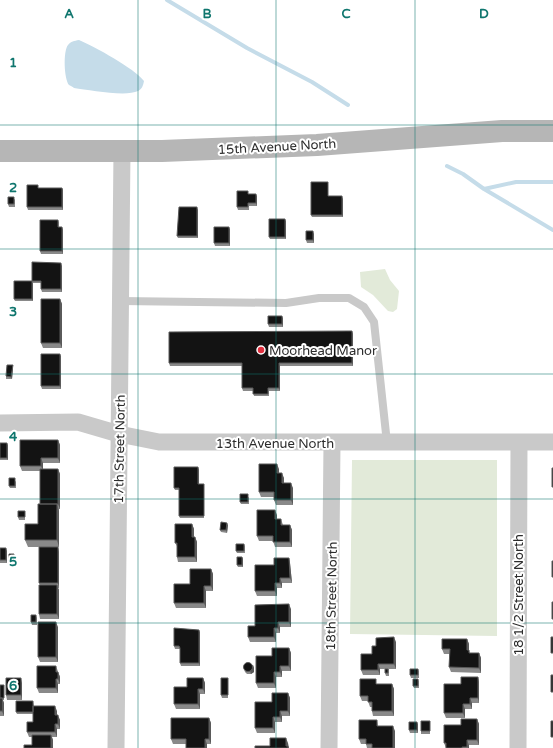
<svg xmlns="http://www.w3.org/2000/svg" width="553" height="748" viewBox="0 0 553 748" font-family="'Varela Round',sans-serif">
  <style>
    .green { fill: #e2ead9 }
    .water { fill: #c5dce9 }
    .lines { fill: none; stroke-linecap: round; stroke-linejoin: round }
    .stream { stroke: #c5dce9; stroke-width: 4 }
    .lane { stroke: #c9c9c9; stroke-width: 8 }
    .street { stroke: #c9c9c9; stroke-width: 17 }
    .secondary { stroke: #b6b6b6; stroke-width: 22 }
    .wall { fill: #898989 }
    .shaded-wall { fill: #5a5a5a }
    .building { fill: #131313; stroke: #5a5a5a }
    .grid { fill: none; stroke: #0f766e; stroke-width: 1; stroke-opacity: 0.55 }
    .poi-dot { fill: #e1303f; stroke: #fff; stroke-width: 1.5 }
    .labels { text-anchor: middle; stroke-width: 4; stroke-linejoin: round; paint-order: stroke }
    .street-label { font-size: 13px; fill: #2c2c2c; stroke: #fff }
    .poi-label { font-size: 13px; fill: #2c2c2c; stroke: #fff; text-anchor: start }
    .grid-label { font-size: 13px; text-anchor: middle; font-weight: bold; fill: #0f766e; stroke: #fff; stroke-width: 4; stroke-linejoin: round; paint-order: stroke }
  </style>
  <rect width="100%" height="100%" fill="#fff"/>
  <path class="green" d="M385 269 390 280 399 291 397 309 393 312 388 311 373 295 361 287 360 272Z
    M352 460H497V636L350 634Z"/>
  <path class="water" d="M79 40C95 47 134 68 144 81 143 86 142 89 138 91 126 97 89 90 74 88 73 87 71 86 69 85 64 79 63 51 68 45 71 41 74 41 79 40Z"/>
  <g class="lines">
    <path class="stream" d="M167 0 247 48 312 82 348 105
      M447 166 463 174 484 189 553 230
      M484 189 516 182H553"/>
    <path class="lane" d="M121 301 286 303 319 298H349L364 307 374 322 387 443"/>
    <path class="street" d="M0 423 78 422 119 434 159 442H553
      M116 748 122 151
      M329 748 332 443
      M518 748 519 442"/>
    <path class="secondary" d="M0 151H162L317 145 502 131H553"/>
  </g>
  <path class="wall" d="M328 184V196L343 199V217H312L311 215Z
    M39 188H62L63 190V210H28L27 207Z
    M257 196V206H249V210H238L237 207Z
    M15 199V207H9L8 204Z
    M198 210V238H178L177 236Z
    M58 220 59 222V227H62L63 230V254H41L40 251Z
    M286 221V239H270L269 237Z
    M230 229V246H215L214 243Z
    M314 234V243H307L306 240Z
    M62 266V292H42L41 289V283H33L32 281Z
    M32 281 33 284V301H15L14 299Z
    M60 299 62 304V348H43L41 343Z
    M283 318V327H269L268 324Z
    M352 331 353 334V366H280V391H269V396H254L253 391H243L242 388V366H170L169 363Z
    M61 356V389H42L41 386Z
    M13 368 12 379H6V376Z
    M58 440 60 445V463H43V469H58L60 474V509H59V547H58L59 552V588H58L59 590V619H40L39 614 40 585 39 583V547H28L25 540 38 524 40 504V471H22L20 466Z
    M0 443 8 445V460H0Z
    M198 467 199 470V484H204V518H180L179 516V490H175L174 488Z
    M279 469V473L284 478V483L293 488V505H276L274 500V497H261L259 492Z
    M16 481V488H10L9 486Z
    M249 497V504H241L240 502Z
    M25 513V520H19L18 517Z
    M277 515V519H281L283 525H290L292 530V547H275L273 541H259L257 536Z
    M192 524 194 529V537H195L197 542V562H178L177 557V546L175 543Z
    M228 525 227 533 221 532 220 530Z
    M244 544 245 546V553H237L236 551Z
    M0 548 7 551V563H0Z
    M15 557V564H10L9 561Z
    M242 557 243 559V567H238L237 565Z
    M289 558 290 563 292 583H282V588H277V596H257L255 591 274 565Z
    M211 569 213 574V591H206V608H176L174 603 190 584Z
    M291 609V627H280V633H276V642H250L248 637 255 626Z
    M36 615 37 618V625H32L31 622Z
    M58 627V662H40L38 657Z
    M200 632V666H181L180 663V649H175L174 646Z
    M467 639 469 644V650L470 653H479L481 658V673L451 672 449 667V654H444L442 649Z
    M396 642V669H389V676H386L385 673V669H380V675H363L361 670 372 654 376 646Z
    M289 648 291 653V671H282V677H276V688H258L256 683 272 656Z
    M253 665 254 668V672L251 674H247L245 672 244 669Z
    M56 666 60 677V684H58V693H39L37 688Z
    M418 669 419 671V678H411L410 675Z
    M478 677 479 682V703H472V709H465V718H446L444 713 461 684Z
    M203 678 205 683V694H200V709H176L174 704 187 687Z
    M418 679 419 681V688H414L413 686Z
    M228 681V698H222L221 695Z
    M22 683V700H7L6 695Z
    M378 684H392L394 689V716H373L372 711V707H370L368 701H362L360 696Z
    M0 685H4V700H3L4 703V716H0Z
    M288 693 290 698V716H282V722H275V733H257L255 728 272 702Z
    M33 701 34 706 57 711V715L60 720V729H57V737H52L53 740V748L32 745V737H29L27 732 33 722V714H17L16 712Z
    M209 718 211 723V744H207V748L186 744H173L171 739Z
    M477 719 479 724V745H469V748H446L444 743 461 725Z
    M377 720 378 726 395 731V748H367L366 744H361L359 739Z
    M430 721V734H421V731Z
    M418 724V733H410L409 730Z"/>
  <path class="shaded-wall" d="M62 188 63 190V210L62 207Z
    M256 194 257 196V206L256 203Z
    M342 196 343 199V217L342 215Z
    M197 207 198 210V238L197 236Z
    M285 219 286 221V239L285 237Z
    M62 227 63 230V254L62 251Z
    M229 227 230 229V246L229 243Z
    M313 231 314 234V243L313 240Z
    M61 263 62 266V292L61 289Z
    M32 281 33 284V301L32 299Z
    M60 299 62 304V348L60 343Z
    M282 316 283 318V327L282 324Z
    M352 331 353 334V366L352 363Z
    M60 354 61 356V389L60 386Z
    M279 363 280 366V391L279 388Z
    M13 365V368L12 379 11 377Z
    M58 440 60 445V463L58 458Z
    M7 443 8 445V460L7 458Z
    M41 458 43 463V471L41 466Z
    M277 464 279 469V478L277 473Z
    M198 467 199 470V486L198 484Z
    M58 469 60 474V509L58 504Z
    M282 473 284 478V488L282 483Z
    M291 483 293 488V505L291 500Z
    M57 504 59 511V547L57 540Z
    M275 510 277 515V524L275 519Z
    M227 523 228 525 227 533 226 530Z
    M192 524 194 529V542L192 537Z
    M290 525 292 530V547L290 542Z
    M195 537 197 542V562L195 557Z
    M58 547 59 552V588L58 583Z
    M6 548 7 551V563L6 560Z
    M242 557 243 559V567L242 565Z
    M289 558 290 563 292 583 290 578Z
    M211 569 213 574V591L211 586Z
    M280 578 282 583V588L280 583Z
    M275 583 277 588V596L275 591Z
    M57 585 59 590V619L57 614Z
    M204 586 206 591V608L204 603Z
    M289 604 291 609V627L289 622Z
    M56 622 58 627V662L56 657Z
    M278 622 280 627V633L278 628Z
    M274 628 276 633V642L274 637Z
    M199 630 200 632V666L199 663Z
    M394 637 396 642V669L394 664Z
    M467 639 469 644V655L467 650Z
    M289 648 291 653V671L289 666Z
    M479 653 481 658V673L479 668Z
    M378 664 380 669V675L378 670Z
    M253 665 254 668V672L251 674 250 671Z
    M280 666 282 671V677L280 672Z
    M58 672 60 677V684L58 679Z
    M274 672 276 677V688L274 683Z
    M478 677 479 682V703L478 698Z
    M21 678 22 683V700L21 695Z
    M203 678 205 683V694L203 689Z
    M56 679 58 684V693L56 688Z
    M392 684 394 689V716L392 711Z
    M198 689 200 694V709L198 704Z
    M288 693 290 698V716L288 711Z
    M2 698 4 703V716L2 711Z
    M470 698 472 703V709L470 704Z
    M463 704 465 709V718L463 713Z
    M55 706 57 711V720L55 715Z
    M280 711 282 716V722L280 717Z
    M58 715 60 720V729L58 724Z
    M273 717 275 722V733L273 728Z
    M209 718 211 723V744L209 739Z
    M477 719 479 724V745L477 740Z
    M417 722 418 724V733L417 730Z
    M55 724 57 729V737L55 732Z
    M393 726 395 731V748H393Z
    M51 735 53 740V748H51Z
    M286 738 288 743 289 748H287L286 746Z
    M205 739 207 744V748H205Z
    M467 740 469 745V748H468L467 747Z"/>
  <path class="building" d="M311 182H328V196H342V215H311Z
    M27 185H38V188H62V207H27Z
    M237 191H248V194H256V203H248V207H237Z
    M8 197H14V204H8Z
    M179 207H197V236H177Z
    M269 219H285V237H269Z
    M40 220H58V227H62V251H40Z
    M214 227H229V243H214Z
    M306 231H313V240H306Z
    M32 262 61 263V289H41V281H32Z
    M14 281H32V299H14Z
    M41 299H60V343H41Z
    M268 316H282V324H268Z
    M352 331V363H279V388H268V394H253V388H242V363H169V332Z
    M41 354H60V386H41Z
    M7 365H13L11 377 6 376Z
    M20 440H58V458H41V466H20Z
    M0 443H7V458H0Z
    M259 464H277V473H282V483H291V500H274V492H259Z
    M174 467H198V484H204V516H179V488H174Z
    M552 468H553V487H552Z
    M40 469H58V504H40Z
    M9 478H15V486H9Z
    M240 494H248V502H240Z
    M38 504H57V540H25V524H38Z
    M257 510H275V519H281V525H290V542H273V536H257Z
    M18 511H25V517H18Z
    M221 522 227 523 226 530H220Z
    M175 524H192V537H195V557H177V543H175Z
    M236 544H244V551H236Z
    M39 547H58V583H39Z
    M0 548H6V560H0Z
    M9 554H14V561H9Z
    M237 557H242V565H237Z
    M274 558H289L290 578H280V583H275V591H255V565H274Z
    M552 561H553V577H552Z
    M190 569H211V586H204V603H174V584H190Z
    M39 585H57V614H39Z
    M552 602H553V619H552Z
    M289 604V622H278V628H274V637H248V626H255V605Z
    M31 615H36V622H31Z
    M38 622H56V657H38Z
    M174 628 199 630V663H180V648L179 646H174Z
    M394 637V664H378V670H361V654H372V646H376V638Z
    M551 637H553V653H551Z
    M442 639H467V650H469V653H479V668L449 667 450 649H442Z
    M272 648H289V666H280V672H274V683H256V656H272Z
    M243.5 667a4.5 4.5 0 1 1 9 0a4.5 4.5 0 1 1-9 0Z
    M37 666H56V672H58V679H56V688H37Z
    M385 669H388V673H385Z
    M410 669H418V675H410Z
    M551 675H553V692H551Z
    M461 677H478V698H470V704H463V713H444V684H461Z
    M6 678H21V695H6Z
    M187 678H203V689H198V704H174V687H187Z
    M221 678H228V695H221Z
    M360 679H376V684H392V711H372V702H368V696H360Z
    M413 679H418V686H413Z
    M0 685H4V698H0Z
    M272 693H288V711H280V717H273V728H255V702H272Z
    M0 698H2V711H0Z
    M16 701H33V712H16Z
    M33 706H55V715H58V724H55V732H27V722H33Z
    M171 718H209V739H205V748H186V739H171Z
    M461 719H477V740H467V747H462V748H446V743H444V725H461Z
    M359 720H377V726H393V748H372V744H366V739H359Z
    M421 721H430V731H421Z
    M551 721H553V737H551Z
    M409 722H417V730H409Z
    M32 735H51V748H24V745H32Z
    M270 738H286V746H288V748H255V746H270Z"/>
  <path class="grid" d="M138 0V748M276 0V748M415 0V748M0 125H553M0 249H553M0 374H553M0 499H553M0 623H553"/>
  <circle class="poi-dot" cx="261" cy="350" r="4"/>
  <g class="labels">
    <g class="street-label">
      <text transform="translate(277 146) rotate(-3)" y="5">15th Avenue North</text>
      <text x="275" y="448">13th Avenue North</text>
      <text transform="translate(119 449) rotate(-89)" y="5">17th Street North</text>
      <text transform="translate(518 595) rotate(-90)" y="5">18 1/2 Street North</text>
      <text transform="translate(331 596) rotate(-89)" y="5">18th Street North</text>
    </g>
    <g class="poi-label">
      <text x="269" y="355">Moorhead Manor</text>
    </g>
  </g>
  <g class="grid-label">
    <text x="69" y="18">A</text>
    <text x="207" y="18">B</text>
    <text x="346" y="18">C</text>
    <text x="484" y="18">D</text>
    <text x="13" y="67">1</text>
    <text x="13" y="192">2</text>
    <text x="13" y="316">3</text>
    <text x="13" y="441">4</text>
    <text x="13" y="566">5</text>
    <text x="13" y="690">6</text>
  </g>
</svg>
